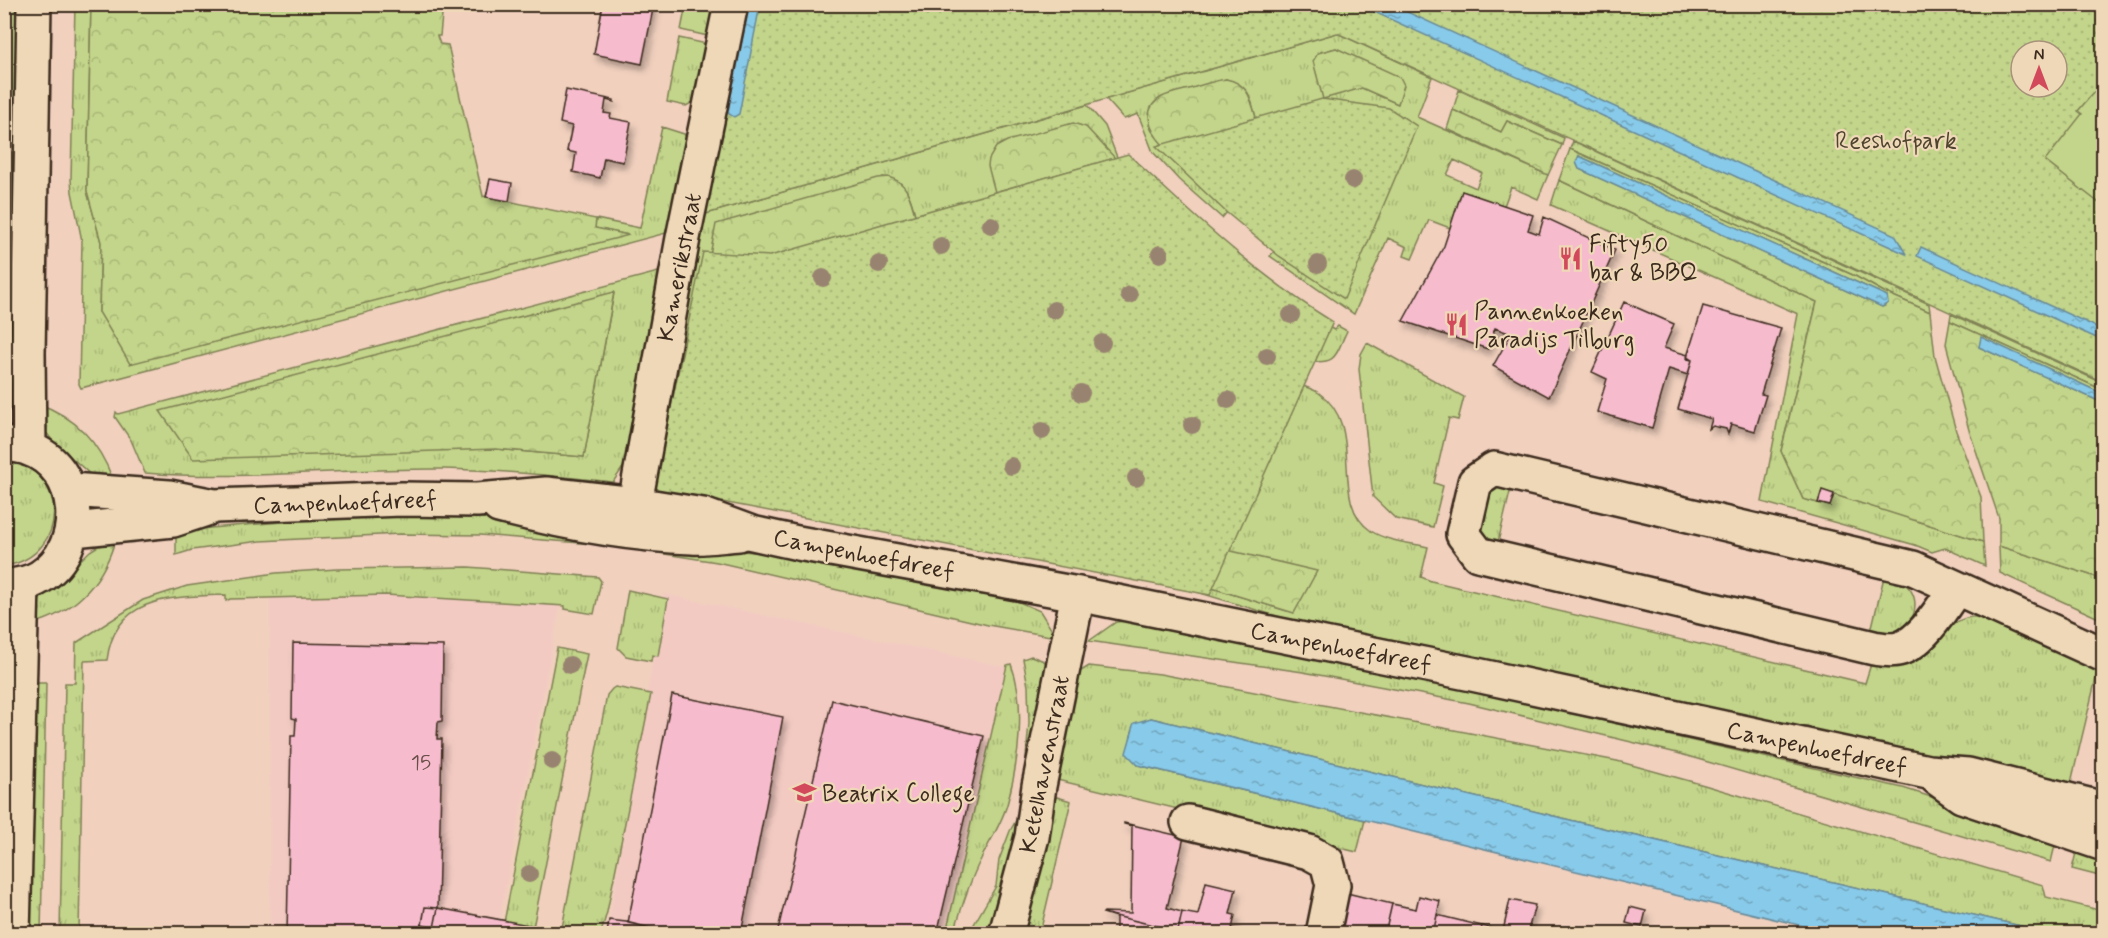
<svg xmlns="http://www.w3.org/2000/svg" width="2108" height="938" viewBox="0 0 2108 938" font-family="Mynerve,sans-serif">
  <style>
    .built { fill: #f2cac2 }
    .grass { fill: url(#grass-tufts); stroke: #7f8054; stroke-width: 1.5; fill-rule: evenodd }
    .forest { fill: url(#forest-crowns); stroke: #7f8054; stroke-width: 1.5; fill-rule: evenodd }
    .park { fill: url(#park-dots); stroke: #7f8054; stroke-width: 1.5; fill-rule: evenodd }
    .pitch { fill: #c3d58a; stroke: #7f8054; stroke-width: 1.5 }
    .water { fill: url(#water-ripples); stroke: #698a98; stroke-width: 1.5 }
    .building { fill: #f6bccd; stroke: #3b2a1e; stroke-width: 1.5; filter: url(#shadow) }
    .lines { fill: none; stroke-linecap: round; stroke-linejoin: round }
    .minor-casing { stroke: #3b2a1e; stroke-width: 38 }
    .tertiary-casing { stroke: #3b2a1e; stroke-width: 38 }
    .minor { stroke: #efd8b7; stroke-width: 33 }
    .tertiary { stroke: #efd8b7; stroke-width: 33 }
    .tree { fill: #98836f }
    .labels { text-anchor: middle; stroke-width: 4.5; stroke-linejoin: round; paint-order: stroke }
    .number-label { font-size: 21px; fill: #6a4e4a }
    .park-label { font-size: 24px; fill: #4f442e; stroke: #efd8b7 }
    .poi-label { font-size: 24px; fill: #3b2a1e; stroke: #efd8b7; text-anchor: start }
    .street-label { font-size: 24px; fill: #3b2a1e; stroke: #efd8b7 }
  </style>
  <defs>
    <pattern id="grass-tufts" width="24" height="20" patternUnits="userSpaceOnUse" patternTransform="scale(1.5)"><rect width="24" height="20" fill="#c3d58a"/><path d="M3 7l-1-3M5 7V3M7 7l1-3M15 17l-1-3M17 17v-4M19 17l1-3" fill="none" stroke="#a8b777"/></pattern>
    <pattern id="forest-crowns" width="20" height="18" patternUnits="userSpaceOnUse" patternTransform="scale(1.5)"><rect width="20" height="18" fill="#c3d58a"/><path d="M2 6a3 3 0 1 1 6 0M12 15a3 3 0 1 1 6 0" fill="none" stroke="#a8b777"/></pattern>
    <pattern id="park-dots" width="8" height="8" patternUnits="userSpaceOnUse" patternTransform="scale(1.5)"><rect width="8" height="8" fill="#c3d58a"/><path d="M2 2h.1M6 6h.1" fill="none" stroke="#a8b777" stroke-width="1.8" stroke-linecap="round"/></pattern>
    <pattern id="water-ripples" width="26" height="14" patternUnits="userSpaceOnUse" patternTransform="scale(1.5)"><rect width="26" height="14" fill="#88cae9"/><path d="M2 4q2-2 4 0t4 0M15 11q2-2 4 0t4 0" fill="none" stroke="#70a4bc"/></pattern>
    <filter id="shadow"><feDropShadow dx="3.5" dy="6" stdDeviation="3" flood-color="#0004"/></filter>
  </defs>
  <rect width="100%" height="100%" fill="#f1d0be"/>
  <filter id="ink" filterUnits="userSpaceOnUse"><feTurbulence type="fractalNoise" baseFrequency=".0167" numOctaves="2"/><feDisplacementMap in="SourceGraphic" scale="12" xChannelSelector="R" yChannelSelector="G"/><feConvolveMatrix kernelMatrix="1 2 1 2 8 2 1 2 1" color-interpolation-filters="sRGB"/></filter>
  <g filter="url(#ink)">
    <path class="built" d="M270 589 561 601 497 933H270Z
      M664 594 1006 667 945 933 607 934Z"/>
    <path class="grass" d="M20 4 16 219 11 343H5V5Z
      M75 5H91L87 191 101 242 99 312 628 235 595 228 596 219 640 228 662 127 684 134 688 139 670 232 81 388 79 384 82 241 72 192 71 179Z
      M686 5H715L708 36 681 30Z
      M1337 33 1432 77 1417 117 1548 175 1538 199 1511 187 1504 206 1462 192 1450 228 1429 220 1412 259 1404 256 1407 247 1388 238 1354 314 1270 256 1321 199 1274 158 1222 218 1179 180 1153 152 1138 114 1124 119 1106 99ZM1336 48 1398 104 1362 88 1318 53ZM1226 79C1251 89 1249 92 1256 118L1163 145 1152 131 1149 125 1157 101 1168 95ZM1454 160 1482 173 1476 188 1447 175Z
      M679 38 707 44 695 101 686 106 667 102Z
      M1459 90 1564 138 1562 145 1507 121 1501 132 1453 110Z
      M1087 105 1105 126 1120 165 1134 159 1139 166 1161 383 1258 270 1287 292 1313 318 1334 330 1338 326 1347 331C1335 355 1338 365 1308 361L1298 384C1305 387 1313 389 1319 393 1368 427 1327 501 1371 531 1386 541 1410 543 1428 547L1421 577 1431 581 1865 683 1872 661C1886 660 1903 662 1916 659 1944 651 1941 614 1982 617L2098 670 2069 791 1794 727 1414 644 1280 617 1197 592 653 484 699 216ZM883 177C905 178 911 197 915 215L1223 549 1287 611 1199 584Z
      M1573 141 1929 304 1930 312 1884 292 1855 276 1570 149Z
      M1559 180 1817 302 1781 451 1803 499 1830 506 1834 494 1983 542 1985 566 1945 548 1932 552 1915 545 1762 502 1798 314 1551 205Z
      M662 271 624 466 613 482C556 476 500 470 443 469 344 468 245 481 145 473L131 440 115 417 116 412 118 414ZM614 293 584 457 496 449Z
      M1951 314 2103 383V390L1950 321Z
      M1367 343 1464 397 1458 420 1449 418 1434 483 1443 486 1433 527 1396 519 1373 497 1359 369 1361 354Z
      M37 403C76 417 99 442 113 480L91 475 52 440 42 427Z
      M4 461C68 465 72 555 5 566Z
      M1502 486 1511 488 1498 542 1490 539 1480 532 1483 495 1495 488Z
      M431 514 503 520 607 545 480 535 400 534 260 541 192 550 176 555V533L199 529 363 515Z
      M638 542 787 555 1003 595 1040 611 1056 637 988 625 717 562 639 550 637 547Z
      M114 544C101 585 73 613 32 624L35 607 41 598 90 551 98 546Z
      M1999 546 2103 579V620L2000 573Z
      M468 567 598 577 601 581 594 614 565 609V606L386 595 230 599 226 601V595C175 597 115 594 107 660L84 661 79 933H60L65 683H75L76 643 143 600 187 586 276 573 337 569Z
      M1884 577C1892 579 1901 580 1906 585 1924 600 1913 633 1890 635 1884 635 1877 632 1871 631Z
      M628 590 668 599 658 656 652 655 651 661 626 656 618 648Z
      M1126 621 1405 676 1903 788 2057 837 2051 862 1677 753 1469 703 1303 672 1089 641 1116 622Z
      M557 648 587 654 532 933H502Z
      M1031 656 1044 661 1050 667 1024 780 1029 723 1028 686 1023 659Z
      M1011 664C1026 703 1019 760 1008 801 1003 822 990 840 981 859 969 882 961 909 954 933H946L1007 665Z
      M1089 666 1160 674 1617 761 1704 785 2043 885 2046 897 2103 911 2099 933H2051L1607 829 1151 718 1133 728 1128 749 1138 765 1365 820 1357 852 1057 780 1071 677Z
      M29 683H46L41 933H24Z
      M615 687 651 694 607 912 601 933H561L607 695 612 689Z
      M1029 797 995 933H969L996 886 999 860 1010 831Z
      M1057 797 1071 801 1040 933H1019L1051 800Z
      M2078 845 2103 853V877L2072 869Z"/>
    <path class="forest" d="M91 5H443L440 36H437L440 44 448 45 483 196 596 219 595 228 629 235 130 364 99 312 101 242 87 191Z
      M1336 48 1400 77 1404 85 1398 104 1362 88 1323 99 1313 61 1318 53Z
      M1226 79C1248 83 1251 99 1256 118L1163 145C1150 131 1140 109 1162 97 1170 93 1181 91 1189 89 1201 85 1213 81 1226 79Z
      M1453 110 1501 132 1507 121 1562 145 1548 175 1447 129Z
      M1073 123 1086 127 1115 158 995 192 988 166 989 159 996 147 1007 141Z
      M1570 149 1855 276 1884 292 1930 312 1935 356 1956 431 1981 497 1983 542 1822 491 1818 503 1803 499 1781 451 1817 302 1559 180ZM1579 156 1887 296 1885 306 1882 307 1579 169 1576 162Z
      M888 177C908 182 910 198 915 215L1223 549 1317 571 1294 613 1199 584 666 484 716 224 878 178Z
      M614 292 584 457 496 449 193 459 160 411Z
      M1950 321 2103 390V394L1982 338 1979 347 2103 403V579L1999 546V518L1969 430 1946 344Z"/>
    <path class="park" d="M740 5H2103V382L1337 33 699 216ZM2021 51H2057V87H2021Z
      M1322 99 1389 108 1417 126 1344 299 1279 256 1227 213 1156 146Z
      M1128 154C1193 215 1257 275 1333 322L1210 595 654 489 703 252 770 256Z"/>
    <path class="pitch" d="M2103 86V206L2045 161 2082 114 2078 111 2094 92 2097 94Z"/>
    <path class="water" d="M749 4 760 5 739 114 734 117 729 114 728 111Z
      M1359 5H1392L1895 235 1906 254Z
      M1579 156 1887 296 1888 303 1882 307 1579 169 1576 162Z
      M1921 247 2103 330V341L1917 256Z
      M1981 337 2103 394V403L1979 347Z
      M1151 718 1607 829 2051 933H1832L1138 765 1126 753 1133 729 1132 728 1134 723Z"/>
    <path class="building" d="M603 4H654L642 64 594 54Z
      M566 90 614 100V102L606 100 604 113 611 114 610 118 631 122 623 162 604 158 600 178 573 172 576 153 567 151 572 126 560 123Z
      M490 179 512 183 509 201 486 197Z
      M1462 191 1533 215 1528 230 1539 234 1544 217 1615 250 1549 397 1493 366 1511 334 1495 328 1488 349 1403 321 1444 246Z
      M1624 302 1674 324 1664 348 1688 355 1687 359 1692 360 1688 375 1669 369 1652 428 1597 412 1607 379 1592 372Z
      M1703 306 1781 328 1761 394 1766 395 1755 431 1731 424 1728 434 1726 429 1713 426 1709 429 1712 419 1678 409 1692 360 1687 357Z
      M1822 490 1834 494 1830 506 1818 503Z
      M293 643 443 646 442 721 438 722 437 739H442L438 908 425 907 420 934H287L291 736H295L296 719 292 718Z
      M672 695 783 717 741 934H675L628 923Z
      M832 700 984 736 937 934H777Z
      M1124 823 1184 837 1167 908 1182 912 1178 931 1103 913 1104 912 1131 913 1132 826 1124 824Z
      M1206 882 1236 889 1230 914 1235 915 1231 934H1188L1178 931 1182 912 1198 915Z
      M1347 893 1392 904 1385 934H1337Z
      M1419 896 1440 901 1433 934H1385L1392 904 1416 909Z
      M1510 900 1535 905 1527 934H1480L1482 926 1503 931Z
      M425 907 438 908 434 928 422 925Z
      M1630 907 1646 911 1642 927 1626 923Z
      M438 908 550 929 571 934H467L434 928Z
      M1103 913 1178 931 1177 934H1116V917Z
      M1437 915 1482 926 1480 934H1433Z
      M609 920 626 922 675 934H607Z"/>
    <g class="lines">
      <defs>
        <path id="minor" d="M630 531 683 238 731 4
          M1956 588C1943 607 1921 644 1898 649 1891 651 1881 649 1874 648L1478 554 1463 534 1475 482 1494 469 1913 568 2104 655
          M1188 822 1309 852 1327 862 1333 885 1323 934
          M1006 934 1032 837 1039 786 1078 594"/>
        <path id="tertiary" d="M4 444C12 445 20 446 27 448 83 467 88 547 40 577 29 584 17 585 4 587
          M29 449 28 353 34 4
          M70 490 169 497 214 506 402 499 477 500 546 494 635 504 703 515 752 533 798 543 1078 594 1472 674 1928 772 1968 775 2104 809
          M499 506C561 522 628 535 692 537 707 538 723 535 739 534
          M73 530 173 520 212 507
          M1937 778 1962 796 2104 844
          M13 934 22 585"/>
      </defs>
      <use href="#minor" class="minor-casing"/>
      <use href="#tertiary" class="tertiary-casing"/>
      <use href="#minor" class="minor"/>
      <use href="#tertiary" class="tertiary"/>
    </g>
    <g class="tree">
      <circle cx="1353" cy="180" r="9"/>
      <circle cx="991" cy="225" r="9"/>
      <circle cx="941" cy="246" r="9"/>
      <circle cx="1160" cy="254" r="9"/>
      <circle cx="879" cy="264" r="9"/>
      <circle cx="1318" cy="264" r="9"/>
      <circle cx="823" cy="278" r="9"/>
      <circle cx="1129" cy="295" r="9"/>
      <circle cx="1054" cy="310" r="9"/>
      <circle cx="1291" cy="315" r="9"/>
      <circle cx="1102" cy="343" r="9"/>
      <circle cx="1267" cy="356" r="9"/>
      <circle cx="1081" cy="393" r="9"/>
      <circle cx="1228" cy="400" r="9"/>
      <circle cx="1192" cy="425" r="9"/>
      <circle cx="1042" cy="431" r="9"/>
      <circle cx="1011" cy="466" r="9"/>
      <circle cx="1136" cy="478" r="9"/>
      <circle cx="570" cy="665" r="9"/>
      <circle cx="552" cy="761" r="9"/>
      <circle cx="529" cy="874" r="9"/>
    </g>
  </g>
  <defs>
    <symbol id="restaurant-bare" viewBox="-9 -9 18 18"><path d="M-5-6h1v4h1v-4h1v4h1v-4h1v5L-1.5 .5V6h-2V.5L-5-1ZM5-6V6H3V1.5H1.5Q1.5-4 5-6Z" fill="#d1495b" stroke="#efd8b7" stroke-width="2.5" paint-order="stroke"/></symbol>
    <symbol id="school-bare" viewBox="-9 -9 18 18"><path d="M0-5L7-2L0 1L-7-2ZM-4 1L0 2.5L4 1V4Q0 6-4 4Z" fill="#d1495b" stroke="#efd8b7" stroke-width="2.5" paint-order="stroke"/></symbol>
  </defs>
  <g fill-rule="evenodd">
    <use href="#restaurant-bare" x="1554" y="242" width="33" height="33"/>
    <use href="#restaurant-bare" x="1440" y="308" width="33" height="33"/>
    <use href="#school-bare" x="788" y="776" width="33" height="33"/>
  </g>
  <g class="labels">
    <g class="number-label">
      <text x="421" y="769">15</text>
    </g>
    <g class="park-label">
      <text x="1896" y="148">Reeshofpark</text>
    </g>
    <g class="poi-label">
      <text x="1589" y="252">Fifty50<tspan x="1589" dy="28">bar &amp; BBQ</tspan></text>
      <text x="1474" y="319">Pannenkoeken<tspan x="1474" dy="28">Paradijs Tilburg</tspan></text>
      <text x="822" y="801">Beatrix College</text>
    </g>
    <g class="street-label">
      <text transform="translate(679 267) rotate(-79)" y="8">Kamerikstraat</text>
      <text transform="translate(345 502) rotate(-2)" y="8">Campenhoefdreef</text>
      <text transform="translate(864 554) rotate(11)" y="8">Campenhoefdreef</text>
      <text transform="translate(1341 647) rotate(11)" y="8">Campenhoefdreef</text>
      <text transform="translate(1817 748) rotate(12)" y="8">Campenhoefdreef</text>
      <text transform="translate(1044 764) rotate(-79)" y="8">Ketelhavenstraat</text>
    </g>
  </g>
  <rect width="2108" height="938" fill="none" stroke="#efd8b7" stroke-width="24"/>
  <rect x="12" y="12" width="2084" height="914" fill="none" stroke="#3b2a1e" stroke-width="2" filter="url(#ink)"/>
  <g transform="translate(2039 69)"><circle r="28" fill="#efd8b7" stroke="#a7927a" stroke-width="1.5"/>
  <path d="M0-4.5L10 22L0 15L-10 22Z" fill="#d1495b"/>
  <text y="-9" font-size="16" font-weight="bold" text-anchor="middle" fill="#3b2a1e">N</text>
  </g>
</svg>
